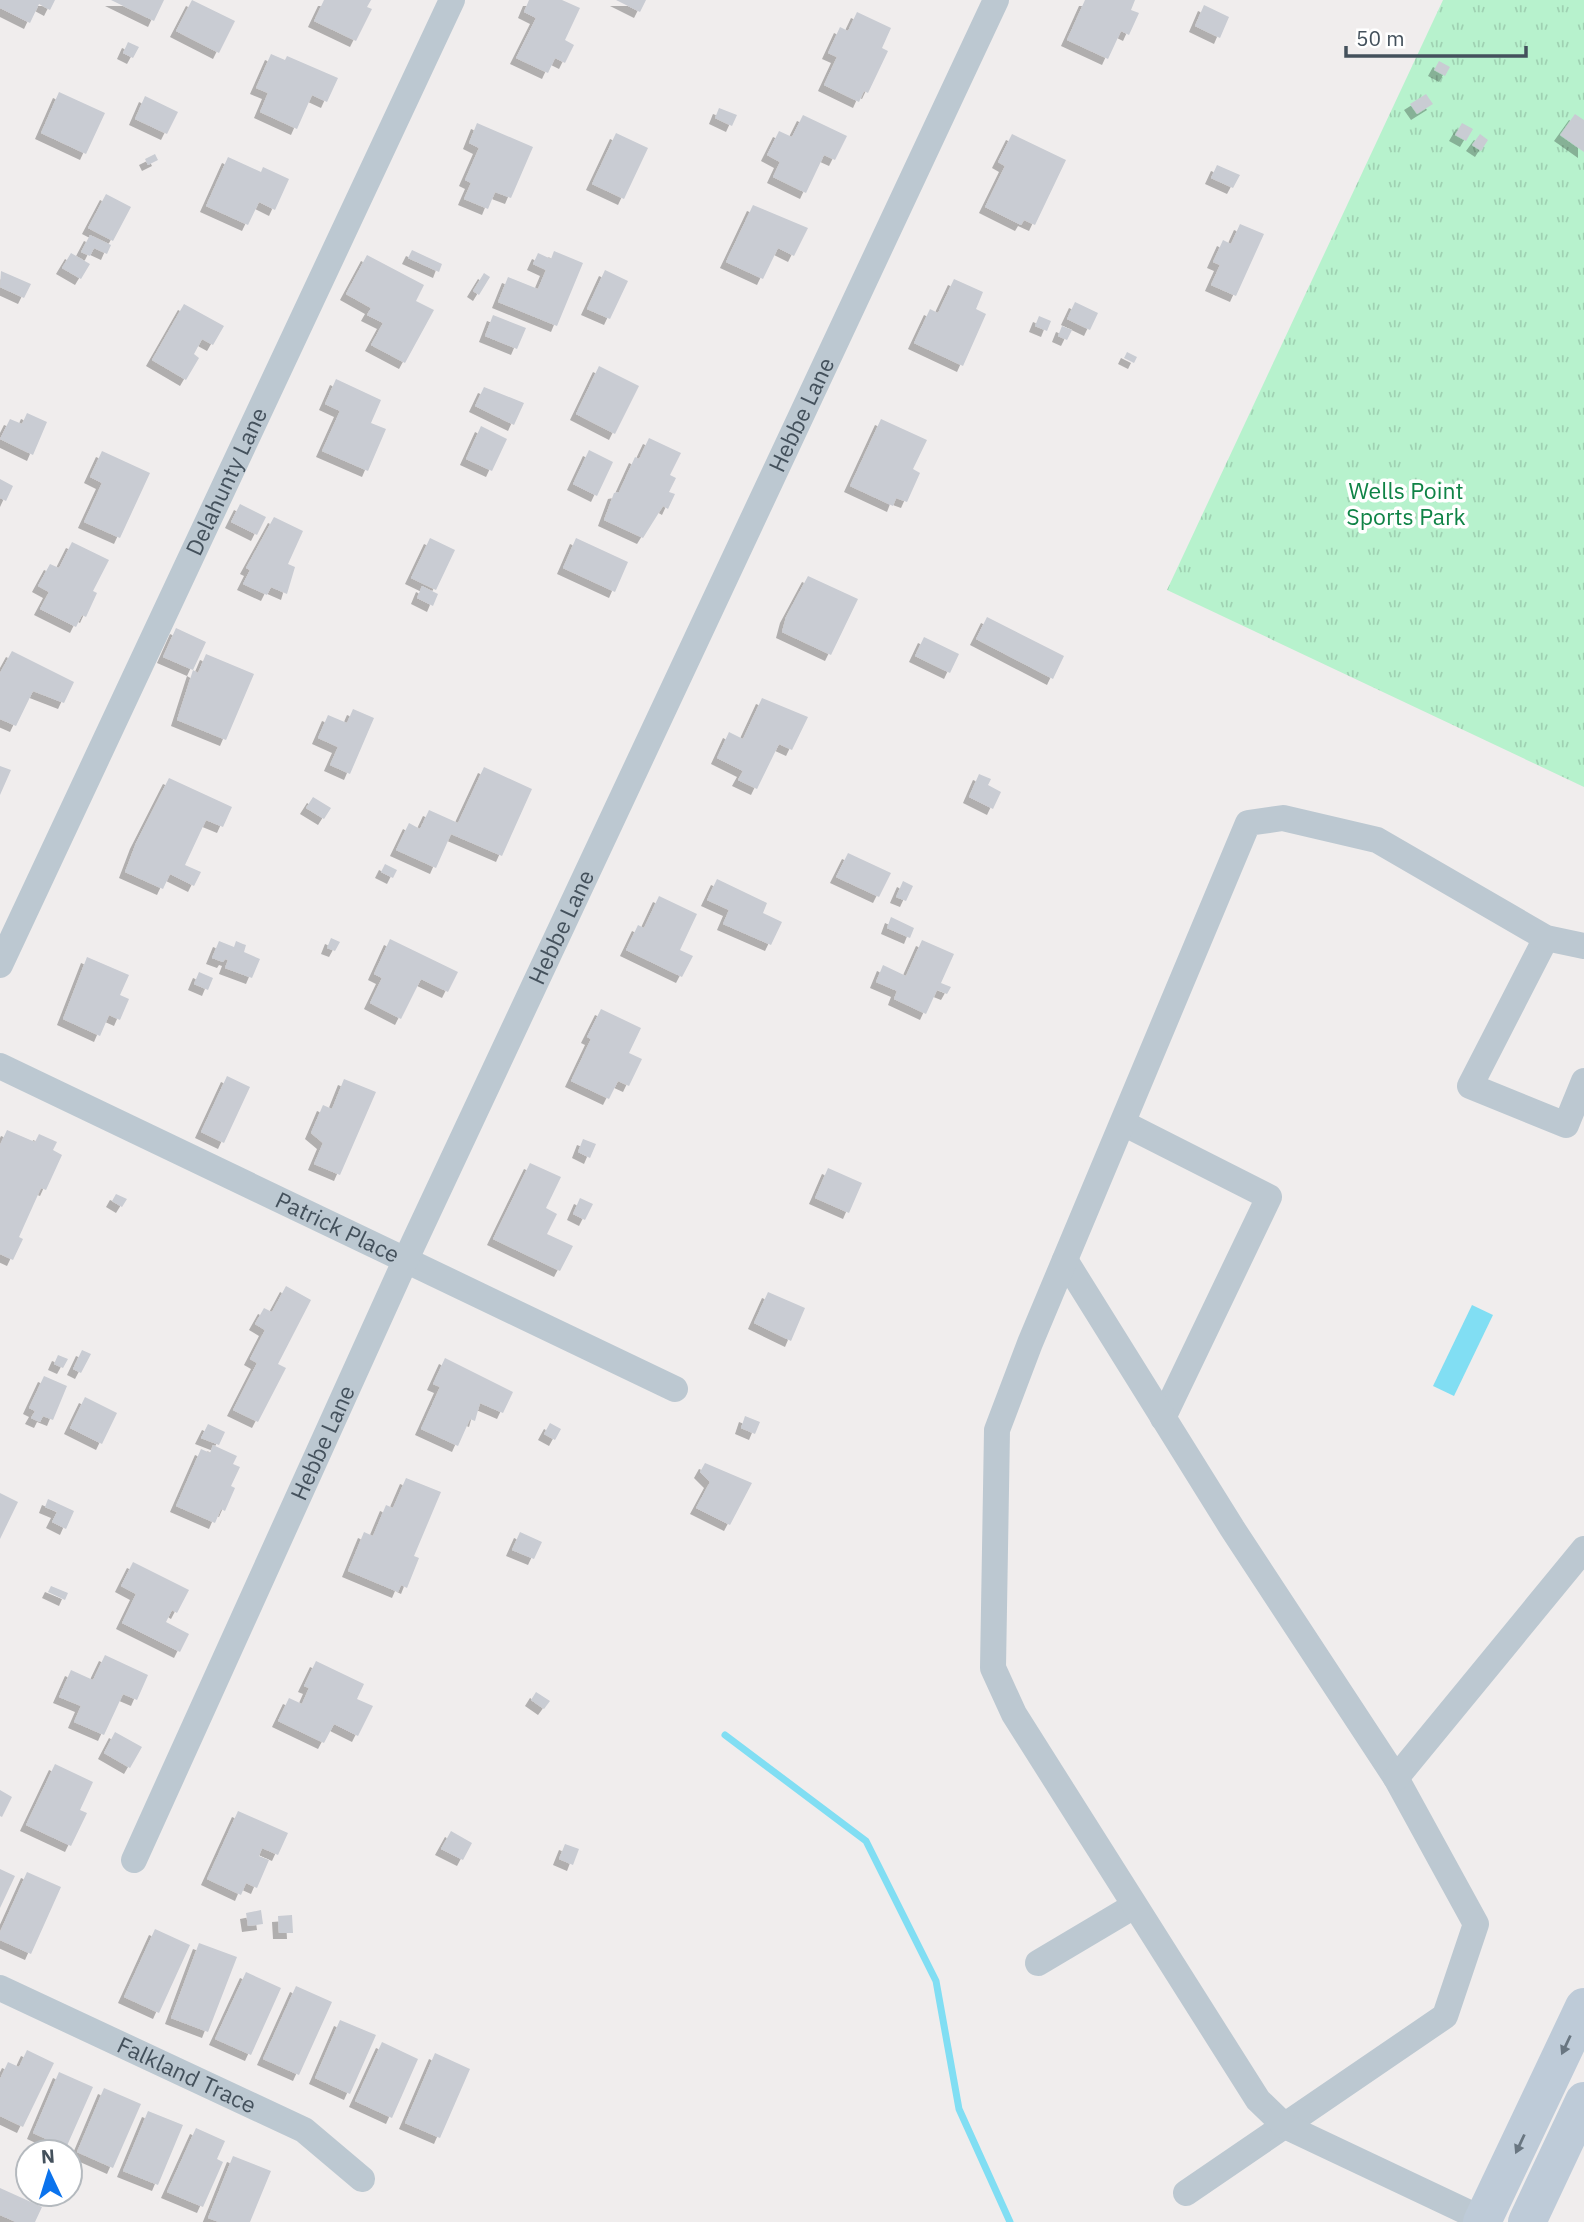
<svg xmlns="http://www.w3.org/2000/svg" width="1584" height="2222" viewBox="0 0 1584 2222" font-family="'IBM Plex Sans',sans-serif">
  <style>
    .park { fill: url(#park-tufts) }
    .water { fill: #81def3 }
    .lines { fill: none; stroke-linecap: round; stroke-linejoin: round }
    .stream { stroke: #81def3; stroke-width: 7 }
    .building { fill: #c9ccd3; filter: url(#shadow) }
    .minor { stroke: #bcc8d1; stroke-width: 26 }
    .secondary { stroke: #becbd8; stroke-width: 38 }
    .oneway { fill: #697681 }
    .labels { text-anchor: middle; stroke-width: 7; stroke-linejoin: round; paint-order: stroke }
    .street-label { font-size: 23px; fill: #44515c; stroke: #fff }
    .park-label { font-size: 23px; fill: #0f8346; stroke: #fff }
  </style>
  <defs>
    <pattern id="park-tufts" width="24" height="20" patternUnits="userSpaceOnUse" patternTransform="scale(1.75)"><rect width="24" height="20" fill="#b7f2cd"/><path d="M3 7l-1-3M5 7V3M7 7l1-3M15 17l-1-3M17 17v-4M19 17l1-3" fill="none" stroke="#9fd1b2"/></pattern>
    <filter id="shadow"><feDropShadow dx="-6" dy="6" stdDeviation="0" flood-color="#0004"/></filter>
  </defs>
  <rect width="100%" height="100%" fill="#f0eded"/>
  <path class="park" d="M1443 0H1584V787L1167 590Z"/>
  <path class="water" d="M1472 1305 1493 1315 1454 1396 1433 1386Z"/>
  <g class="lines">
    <path class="stream" d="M725 1735 866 1841 936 1981 959 2109 1010 2222"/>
  </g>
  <path class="building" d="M0 0H55L50 10 39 4 30 23 0 8Z
    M111 0H164L154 21Z
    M192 0 235 21 219 53 176 31Z
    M324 0H371L367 7 372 9 356 41 314 21Z
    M529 0H562L580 8 565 40 574 45 565 63 555 58 548 73 516 58 536 18 524 12Z
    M616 0H646L640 12Z
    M1085 0H1135L1131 10 1139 13 1129 35 1121 31 1108 59 1067 40Z
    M1204 5 1229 17 1220 38 1195 26Z
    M857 12 891 28 882 48 888 51 868 93 864 91 859 102 824 85 837 57 828 53 840 27 848 31Z
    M128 42 139 47 133 58 123 53Z
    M271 54 285 60 287 56 338 78 327 102 312 95 297 129 260 112 268 93 256 88Z
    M1439 61 1450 67 1445 76 1434 70Z
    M59 92 105 113 86 154 41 133Z
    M1426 94 1433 104 1417 114 1410 104Z
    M145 96 178 112 167 134 135 119Z
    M719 108 737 115 732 126 715 118Z
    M1575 114 1584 120V152L1560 135Z
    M803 115 847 136 835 160 824 155 806 193 773 177 780 162 767 155 779 131 792 137Z
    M477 123 533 147 511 198 495 192 488 209 464 199 471 183 465 180 479 148 469 143Z
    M1462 123 1473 129 1466 141 1455 135Z
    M616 133 648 148 624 199 592 184Z
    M1012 134 1066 160 1035 225 1024 220 1021 225 985 207 1005 166 998 162Z
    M1480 134 1488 140 1481 151 1472 145Z
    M155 154 158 160 148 165 145 159Z
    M228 157 261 172 263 167 289 179 275 210 259 202 248 225 206 206Z
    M1217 165 1240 175 1233 188 1211 178Z
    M106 194 131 207 113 241 88 228Z
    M753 205 808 228 794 256 778 248 763 279 726 262Z
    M1240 224 1264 234 1236 296 1211 285 1220 265 1213 262 1223 240 1231 244Z
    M90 235 111 245 107 254 94 248 90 256 81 252Z
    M412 250 442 264 439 272 408 258Z
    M554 251 583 263 557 326 498 302 508 277 538 289 546 270 533 264 538 253 551 259Z
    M71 253 90 264 81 279 62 268Z
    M367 255 424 285 416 301 434 310 405 363 371 345 383 323 367 315 371 308 346 294Z
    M605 270 628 281 610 319 587 309Z
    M1 271 31 284 24 298 0 287Z
    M484 273 490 277 479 295 473 291Z
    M954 279 983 292 976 309 986 314 963 366 914 343 930 309 938 313Z
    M1075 302 1098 313 1090 330 1067 319Z
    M184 304 224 326 213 345 202 339 194 354 199 358 186 380 152 360Z
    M493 315 526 328 517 349 485 336Z
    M1039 316 1051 321 1047 331 1035 326Z
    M1062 326 1072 330 1067 340 1058 336Z
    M1127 352 1137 357 1134 363 1124 358Z
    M599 366 639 386 615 434 576 414Z
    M336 379 381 400 371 423 386 429 368 471 322 451 340 411 325 404Z
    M484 387 524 403 514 425 475 406Z
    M27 413 47 422 33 455 0 439 10 419 22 424Z
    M881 419 927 440 913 469 920 473 907 502 896 498 893 506 850 486Z
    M481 426 507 439 492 471 466 459Z
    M649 438 681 453 670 475 676 478 669 492 675 494 668 509 663 506 643 538 604 520 614 493 619 492 635 457 639 459Z
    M589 450 613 462 597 496 573 484Z
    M102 451 150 473 120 538 84 522 102 483 90 477Z
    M0 479 13 486 6 501 0 498Z
    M240 504 266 517 257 535 231 522Z
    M274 517 303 531 288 564 295 567 287 594 271 587 267 595 243 584 250 570 246 568Z
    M430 538 455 550 436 590 411 578Z
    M576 538 628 562 615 592 563 568Z
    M72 542 109 560 93 591 97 593 86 617 82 615 76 627 40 609 49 592 38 586 50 564 59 568Z
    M808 576 858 599 831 655 782 632 786 617Z
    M422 586 438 594 433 606 417 598Z
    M987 617 1064 656 1053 679 976 639Z
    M176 628 206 642 193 670 163 657Z
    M924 637 959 654 950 673 915 656Z
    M12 651 74 682 64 703 33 691 16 726 0 719V673Z
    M206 654 254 674 226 740 177 720 193 670 198 673Z
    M762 698 808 717 792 750 779 744 757 789 738 780 743 771 717 758 729 732 743 739Z
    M353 709 374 718 350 774 330 765 338 747 318 738 328 715 347 723Z
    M0 766 11 770 0 795Z
    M484 767 532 789 502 856 451 834 436 868 396 850 409 823 420 829 429 810 458 823Z
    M979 774 991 779 988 785 1001 792 993 809 969 797Z
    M169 778 232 807 223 827 206 820 185 865 201 872 194 886 170 874 163 889 125 872 136 843Z
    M313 797 331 808 324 819 306 808Z
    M848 853 891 873 879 897 836 877Z
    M385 864 397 870 393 878 381 872Z
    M717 879 767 903 763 913 782 922 771 945 723 924 729 910 707 900Z
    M903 881 913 886 906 901 896 897Z
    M659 896 697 914 680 950 693 956 682 977 626 950 638 925 644 928Z
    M891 917 914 928 910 938 887 928Z
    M331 938 340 942 335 951 327 948Z
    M390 939 458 972 448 992 421 979 401 1019 370 1003 382 978 374 974Z
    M922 940 954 954 941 983 951 987 947 994 937 990 926 1014 894 999 897 991 876 982 883 965 906 976Z
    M219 941 234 947 236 941 243 944 246 945 244 952 260 959 252 978 225 968 228 960 225 959 223 962 212 958Z
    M87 957 129 975 120 995 129 999 120 1020 109 1015 100 1036 63 1019Z
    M199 972 213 978 208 990 194 984Z
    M601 1009 641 1028 629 1053 642 1059 629 1086 618 1081 609 1099 571 1081 591 1039 587 1037Z
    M227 1076 250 1087 224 1143 201 1132Z
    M344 1079 376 1092 340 1175 314 1164 323 1143 311 1133 323 1105 332 1109Z
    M7 1130 35 1142 39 1134 57 1142 53 1150 62 1155 46 1190 41 1188 19 1237 23 1239 13 1260 0 1254V1145Z
    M583 1139 596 1144 590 1158 578 1152Z
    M530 1163 561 1177 546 1208 557 1214 547 1234 573 1246 560 1271 493 1239Z
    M828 1168 862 1183 849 1213 815 1198Z
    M116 1194 127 1199 122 1207 112 1201Z
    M580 1198 593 1204 585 1220 573 1214Z
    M286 1286 311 1300 278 1364 286 1368 258 1422 233 1410 257 1363 250 1359 265 1330 255 1324 264 1308 272 1312Z
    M768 1292 805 1308 791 1341 754 1323Z
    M82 1350 91 1354 81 1373 73 1369Z
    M58 1355 68 1359 63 1368 54 1364Z
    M445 1358 513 1392 503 1413 480 1403 475 1421 470 1419 458 1446 421 1429 440 1387 433 1384Z
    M44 1376 67 1386 53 1420 43 1416 40 1422 31 1418 35 1411 29 1408Z
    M85 1397 117 1413 102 1444 70 1428Z
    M745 1416 760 1422 755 1434 741 1428Z
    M550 1423 561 1429 555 1440 544 1434Z
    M208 1424 225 1432 219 1445 201 1438Z
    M213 1445 237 1456 233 1464 240 1467 231 1486 235 1488 225 1511 221 1509 215 1523 176 1506 201 1449 210 1453Z
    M705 1463 752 1483 730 1525 696 1508 710 1482 700 1472Z
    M406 1478 441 1492 414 1556 419 1558 407 1588 401 1585 398 1592 348 1571 364 1532 373 1536 386 1505 393 1508Z
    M0 1493 18 1502 0 1539Z
    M48 1499 74 1511 66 1529 52 1522 57 1512 45 1507Z
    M520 1532 542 1542 534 1559 512 1550Z
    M133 1562 189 1590 177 1613 172 1610 166 1622 189 1634 180 1652 122 1623 136 1594 121 1586Z
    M51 1586 68 1593 65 1600 48 1592Z
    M105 1655 148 1675 137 1700 123 1694 104 1735 74 1722 81 1706 59 1697 71 1670 93 1680Z
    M316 1661 364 1684 357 1699 373 1706 358 1736 334 1724 324 1743 278 1721 289 1698 302 1704 309 1688 304 1686Z
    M536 1692 550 1701 544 1709 531 1700Z
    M115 1732 142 1747 130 1768 104 1753Z
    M55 1764 93 1782 80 1810 87 1813 71 1846 26 1825Z
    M0 1790 12 1797 2 1817 0 1816Z
    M238 1811 288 1833 278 1855 262 1848 259 1856 269 1860 257 1888 246 1883 241 1895 207 1879Z
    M451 1831 472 1843 463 1860 441 1849Z
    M565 1844 579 1849 573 1865 559 1859Z
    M0 1869 15 1876 0 1908Z
    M27 1872 61 1887 31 1954 0 1940V1932Z
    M261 1910 263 1924 248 1926 246 1913Z
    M292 1915 293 1933H279L278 1916Z
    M155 1929 190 1945 159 2013 124 1997Z
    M199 1943 237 1957 208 2032 171 2018Z
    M246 1972 281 1988 251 2055 215 2039Z
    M296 1986 332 2002 299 2075 263 2059Z
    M340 2020 376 2035 350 2094 315 2078Z
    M382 2042 418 2059 392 2118 355 2101Z
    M27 2050 54 2063 23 2127 0 2116V2079L8 2062 19 2067Z
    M435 2053 470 2069 440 2138 405 2123Z
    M59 2072 93 2087 66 2148 33 2133Z
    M104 2088 141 2104 113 2168 77 2152Z
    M148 2111 183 2125 158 2185 123 2171Z
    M196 2128 225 2141 217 2159 223 2162 203 2207 167 2192Z
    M233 2156 271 2171 250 2222H219L208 2218Z
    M0 2188 42 2207 35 2222H16L0 2215Z"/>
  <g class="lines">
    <g class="minor">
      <path d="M1546 938 1470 1086 1566 1125 1584 1081"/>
      <path id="s1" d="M0 965 452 0"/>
      <path id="s2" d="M0 1066 675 1389"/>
      <path d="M1123 1123 1269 1197 1163 1418"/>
      <path d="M1065 1260 1232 1528 1396 1778 1476 1924 1445 2016 1186 2193"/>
      <path d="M1396 1778 1584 1549"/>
      <path id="s3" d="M134 1860 406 1259 996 0"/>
      <path d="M1038 1963 1134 1906"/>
      <path id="s4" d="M0 1988 304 2130 362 2179"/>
      <path d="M1484 2220 1285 2126 1258 2100 1014 1714 993 1668 997 1430 1030 1343 1248 823 1283 818 1377 840 1546 938 1584 946"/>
    </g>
    <path class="secondary" d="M1482 2222 1584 2007
      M1527 2222 1584 2101"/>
  </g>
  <defs><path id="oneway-solid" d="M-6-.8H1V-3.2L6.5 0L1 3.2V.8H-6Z" transform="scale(1.75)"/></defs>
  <g class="oneway">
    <use href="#oneway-solid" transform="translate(1566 2045) rotate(115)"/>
    <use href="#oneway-solid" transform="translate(1520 2144) rotate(115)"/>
  </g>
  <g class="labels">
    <g class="street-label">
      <text dy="8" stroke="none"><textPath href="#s3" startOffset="1592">Hebbe Lane</textPath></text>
      <text dy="8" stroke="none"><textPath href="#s1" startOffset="534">Delahunty Lane</textPath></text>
      <text dy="8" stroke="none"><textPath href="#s3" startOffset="1026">Hebbe Lane</textPath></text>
      <text dy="8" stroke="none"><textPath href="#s2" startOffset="374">Patrick Place</textPath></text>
      <text dy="8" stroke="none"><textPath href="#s3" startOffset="458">Hebbe Lane</textPath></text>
      <text dy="8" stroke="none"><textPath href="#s4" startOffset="206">Falkland Trace</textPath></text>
    </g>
    <g class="park-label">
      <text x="1406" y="499">Wells Point<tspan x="1406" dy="26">Sports Park</tspan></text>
    </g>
  </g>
  <g transform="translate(49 2173) rotate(356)"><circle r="33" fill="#ffffff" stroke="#b4b9be" stroke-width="2"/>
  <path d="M0-5L12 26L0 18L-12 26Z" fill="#0b73ed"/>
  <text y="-10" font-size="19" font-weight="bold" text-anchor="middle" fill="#44515c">N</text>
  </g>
  <path d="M1346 46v10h180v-10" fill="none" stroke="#44515c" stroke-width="3.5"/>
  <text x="1356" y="46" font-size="21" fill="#44515c" stroke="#ffffff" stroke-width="5" paint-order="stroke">50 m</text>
</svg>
